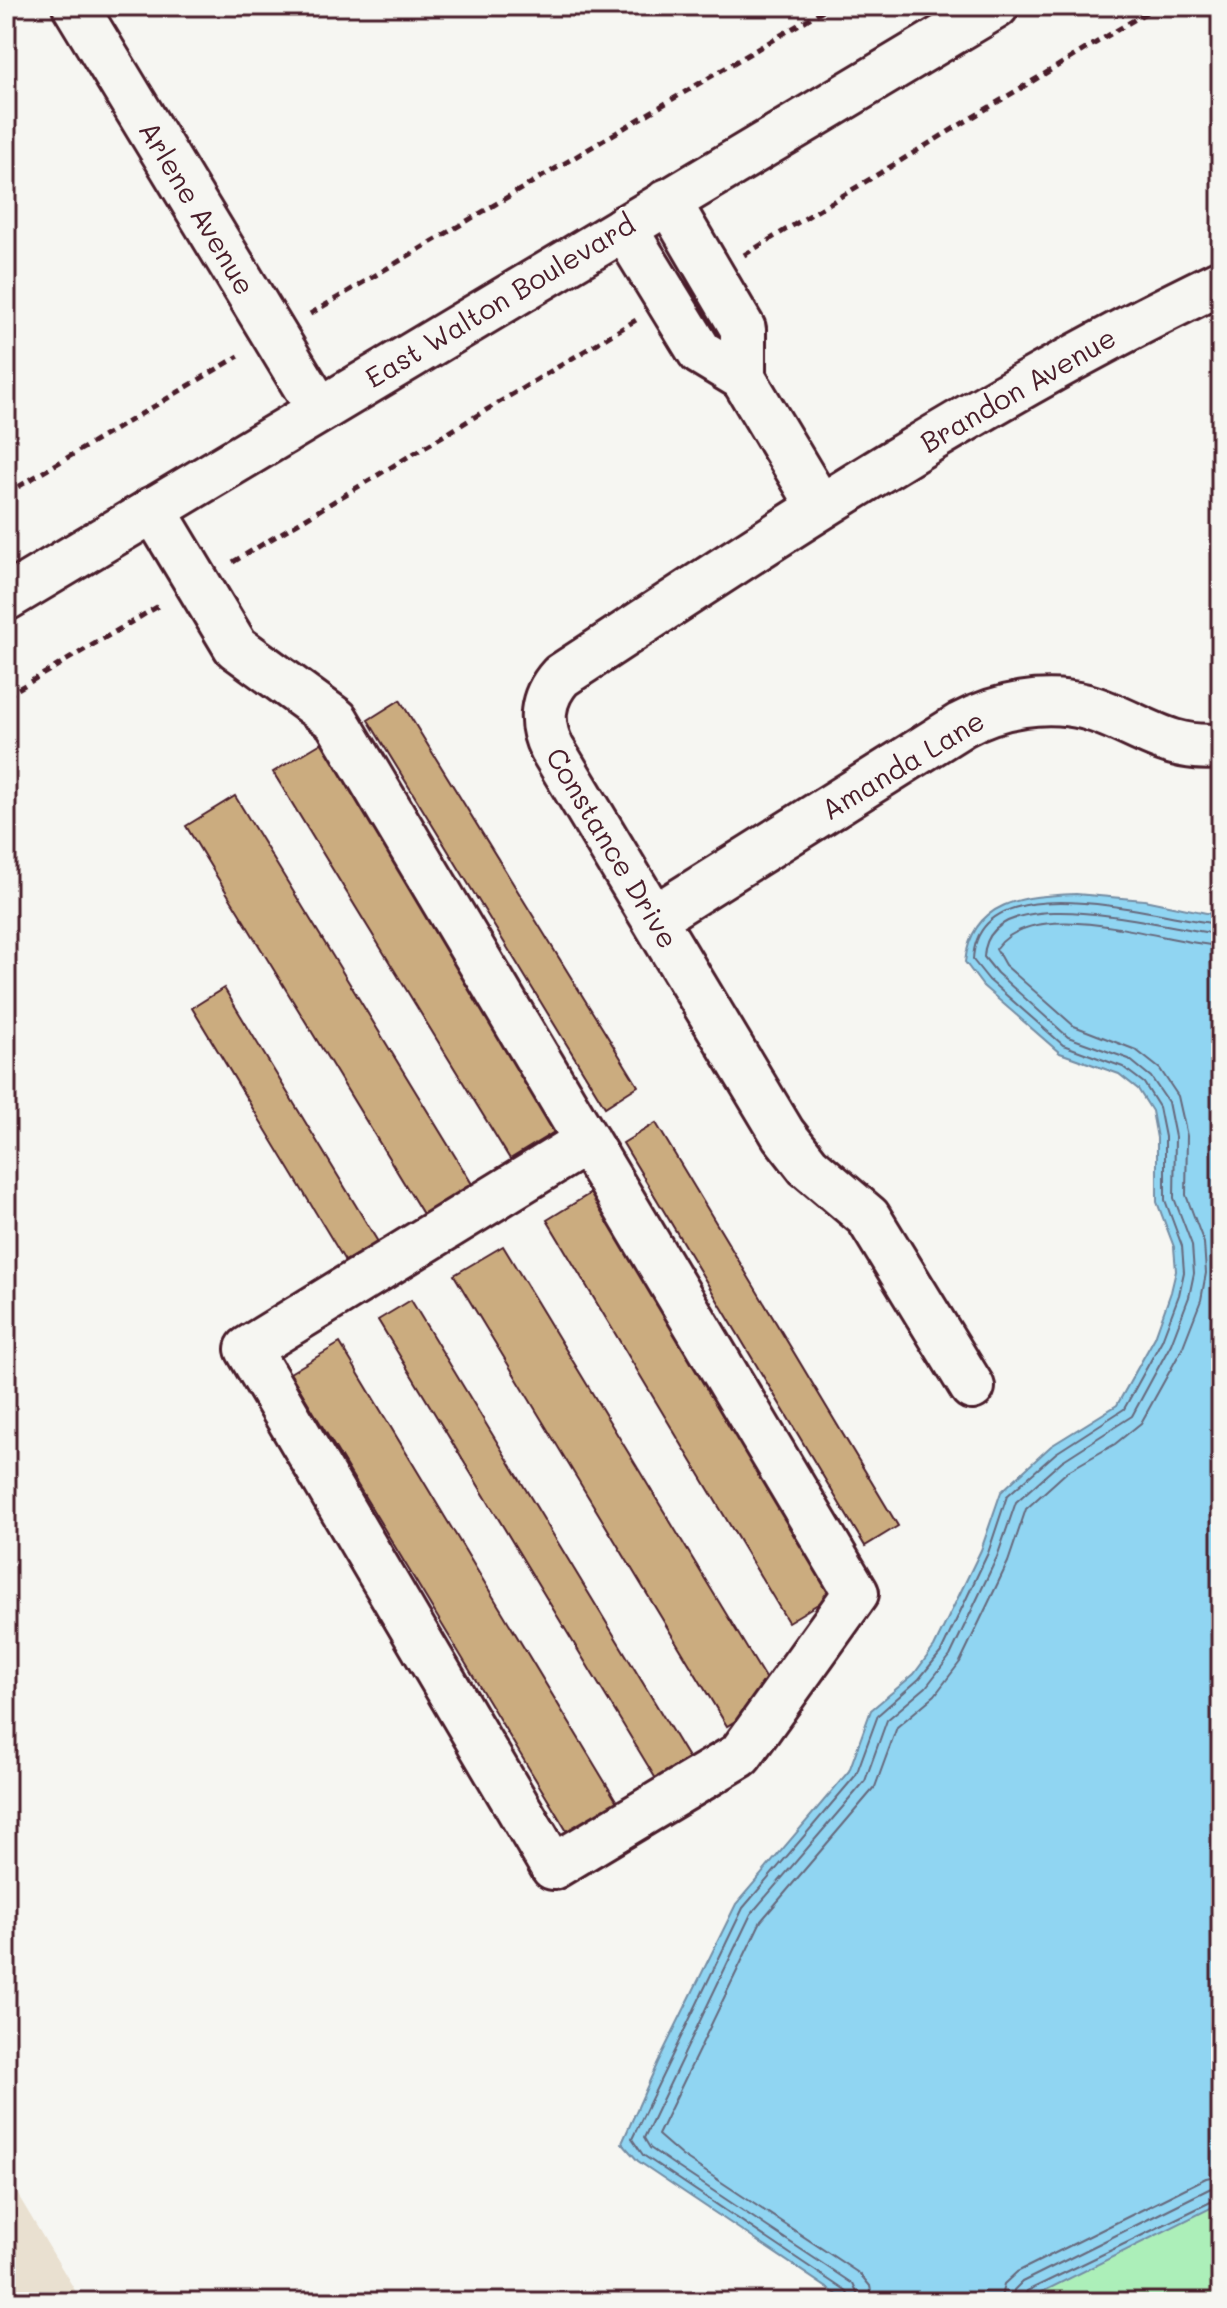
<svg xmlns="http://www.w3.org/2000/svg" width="1227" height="2308" viewBox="0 0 1227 2308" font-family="Mali,sans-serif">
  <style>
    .built { fill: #e9e0d0 }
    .green { fill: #acefb9; stroke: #7b8772; stroke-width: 2 }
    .water { fill: #90d5f2; stroke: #748ca2; stroke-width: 2 }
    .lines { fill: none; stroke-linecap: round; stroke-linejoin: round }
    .shore { stroke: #66687b; stroke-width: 2 }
    .building { fill: #cbac7f; stroke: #4a1f2b; stroke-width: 2 }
    .minor-casing { stroke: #4a1f2b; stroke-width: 50 }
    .major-casing { stroke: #4a1f2b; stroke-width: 50 }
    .path { stroke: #4a1f2b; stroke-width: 5; stroke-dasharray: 8 6; stroke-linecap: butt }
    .minor { stroke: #f6f6f2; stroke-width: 44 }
    .major { stroke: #f6f6f2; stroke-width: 44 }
    .labels { text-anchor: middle; stroke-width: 7; stroke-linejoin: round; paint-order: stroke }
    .street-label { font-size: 28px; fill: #4a1f2b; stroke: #f6f6f2 }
  </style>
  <rect width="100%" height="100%" fill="#f6f6f2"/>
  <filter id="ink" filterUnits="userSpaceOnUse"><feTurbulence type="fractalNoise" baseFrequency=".0125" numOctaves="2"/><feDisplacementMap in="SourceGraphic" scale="16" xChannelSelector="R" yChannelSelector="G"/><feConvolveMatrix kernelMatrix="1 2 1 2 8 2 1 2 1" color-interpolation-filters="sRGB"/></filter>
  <g filter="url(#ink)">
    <path class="built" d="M6 2175 82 2302H6Z"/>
    <path class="green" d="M1221 2124V2302H931Z"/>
    <path class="water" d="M1076 894 1144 900 1221 916V2203L1022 2302H848L638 2161 622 2143 658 2062 736 1904 849 1771 871 1710 914 1674 934 1647 981 1550 1001 1492 1051 1446 1117 1405 1155 1337 1171 1292 1176 1271 1174 1247 1157 1202V1138L1152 1111 1138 1089 1119 1074 1060 1053 983 986 965 962C972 900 1024 896 1076 894Z"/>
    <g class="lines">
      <path class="shore" d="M851 2302 847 2292 643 2155 632 2139 743 1908 856 1775 878 1715 919 1679 941 1652 988 1553 1007 1496 1056 1453 1124 1409 1162 1340 1179 1295 1184 1272 1182 1246 1165 1200V1137L1159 1107 1144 1083 1123 1067 1063 1045 989 980 973 960C977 859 1165 920 1221 924
        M861 2302 853 2284 676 2166 650 2148 644 2138 751 1914 865 1781 887 1720 926 1687 950 1656 997 1557 1016 1502 1062 1461 1132 1416 1171 1344 1189 1297 1194 1273 1192 1245 1174 1198 1175 1137 1168 1102 1151 1077 1129 1059 1068 1037 997 973 984 957C987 873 1177 932 1221 934
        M873 2302 870 2286 860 2274 682 2156 658 2135 761 1921 875 1787 897 1727 935 1695 960 1662 1008 1562 1026 1509 1068 1471 1115 1444 1141 1423 1182 1349 1201 1300 1206 1273 1204 1243 1186 1195 1187 1136 1178 1096 1160 1069 1136 1050 1074 1026 1005 965 996 949C1036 892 1166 944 1221 946
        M1000 2302 1004 2284 1017 2272 1206 2178 1221 2175
        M1012 2302 1014 2290 1022 2282 1211 2188 1221 2187
        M1022 2302 1027 2291 1221 2197"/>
    </g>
    <path class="building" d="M400 700 638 1086 605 1107 368 720Z
      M323 742 559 1129 510 1159 273 772Z
      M235 796 472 1184 423 1214 186 826Z
      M224 988 378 1242 345 1261 192 1008Z
      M656 1123 898 1526 865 1546 623 1143Z
      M596 1190 838 1592 788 1622 547 1220Z
      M503 1246 776 1696 727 1726 454 1275Z
      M411 1300 689 1759 656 1779 378 1320Z
      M340 1343 617 1802 568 1833 290 1373Z"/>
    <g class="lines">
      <defs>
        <path id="minor" d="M75 6 319 409
          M668 201 743 329V378
          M624 228 700 352 743 378 819 505
          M153 509 236 647 336 720 856 1593 740 1755 553 1867 248 1349 587 1141
          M654 918 961 725C998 705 1045 696 1087 707 1136 721 1165 752 1221 746
          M972 1387 868 1217 808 1166 783 1134 552 749C539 723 541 698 561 676 775 535 989 393 1221 282"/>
        <path id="major" d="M6 598 996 6"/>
      </defs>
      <use href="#minor" class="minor-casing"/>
      <use href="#major" class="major-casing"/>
      <path class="path" d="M744 255 1157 6
        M310 314 830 6
        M6 494 239 356
        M233 562 636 320
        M6 696 162 604"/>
      <use href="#minor" class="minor"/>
      <use href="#major" class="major"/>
    </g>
  </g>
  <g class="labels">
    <g class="street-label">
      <text transform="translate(197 208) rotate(59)" y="10">Arlene Avenue</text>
      <text transform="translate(500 301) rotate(-31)" y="10">East Walton Boulevard</text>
      <text transform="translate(1018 390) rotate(-30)" y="10">Brandon Avenue</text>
      <text transform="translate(903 765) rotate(-31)" y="10">Amanda Lane</text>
      <text transform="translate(612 848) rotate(59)" y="10">Constance Drive</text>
    </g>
  </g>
  <rect width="1227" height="2308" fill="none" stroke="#f6f6f2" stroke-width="32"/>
  <rect x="16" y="16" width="1195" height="2276" fill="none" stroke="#4a1f2b" stroke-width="3" filter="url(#ink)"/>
</svg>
